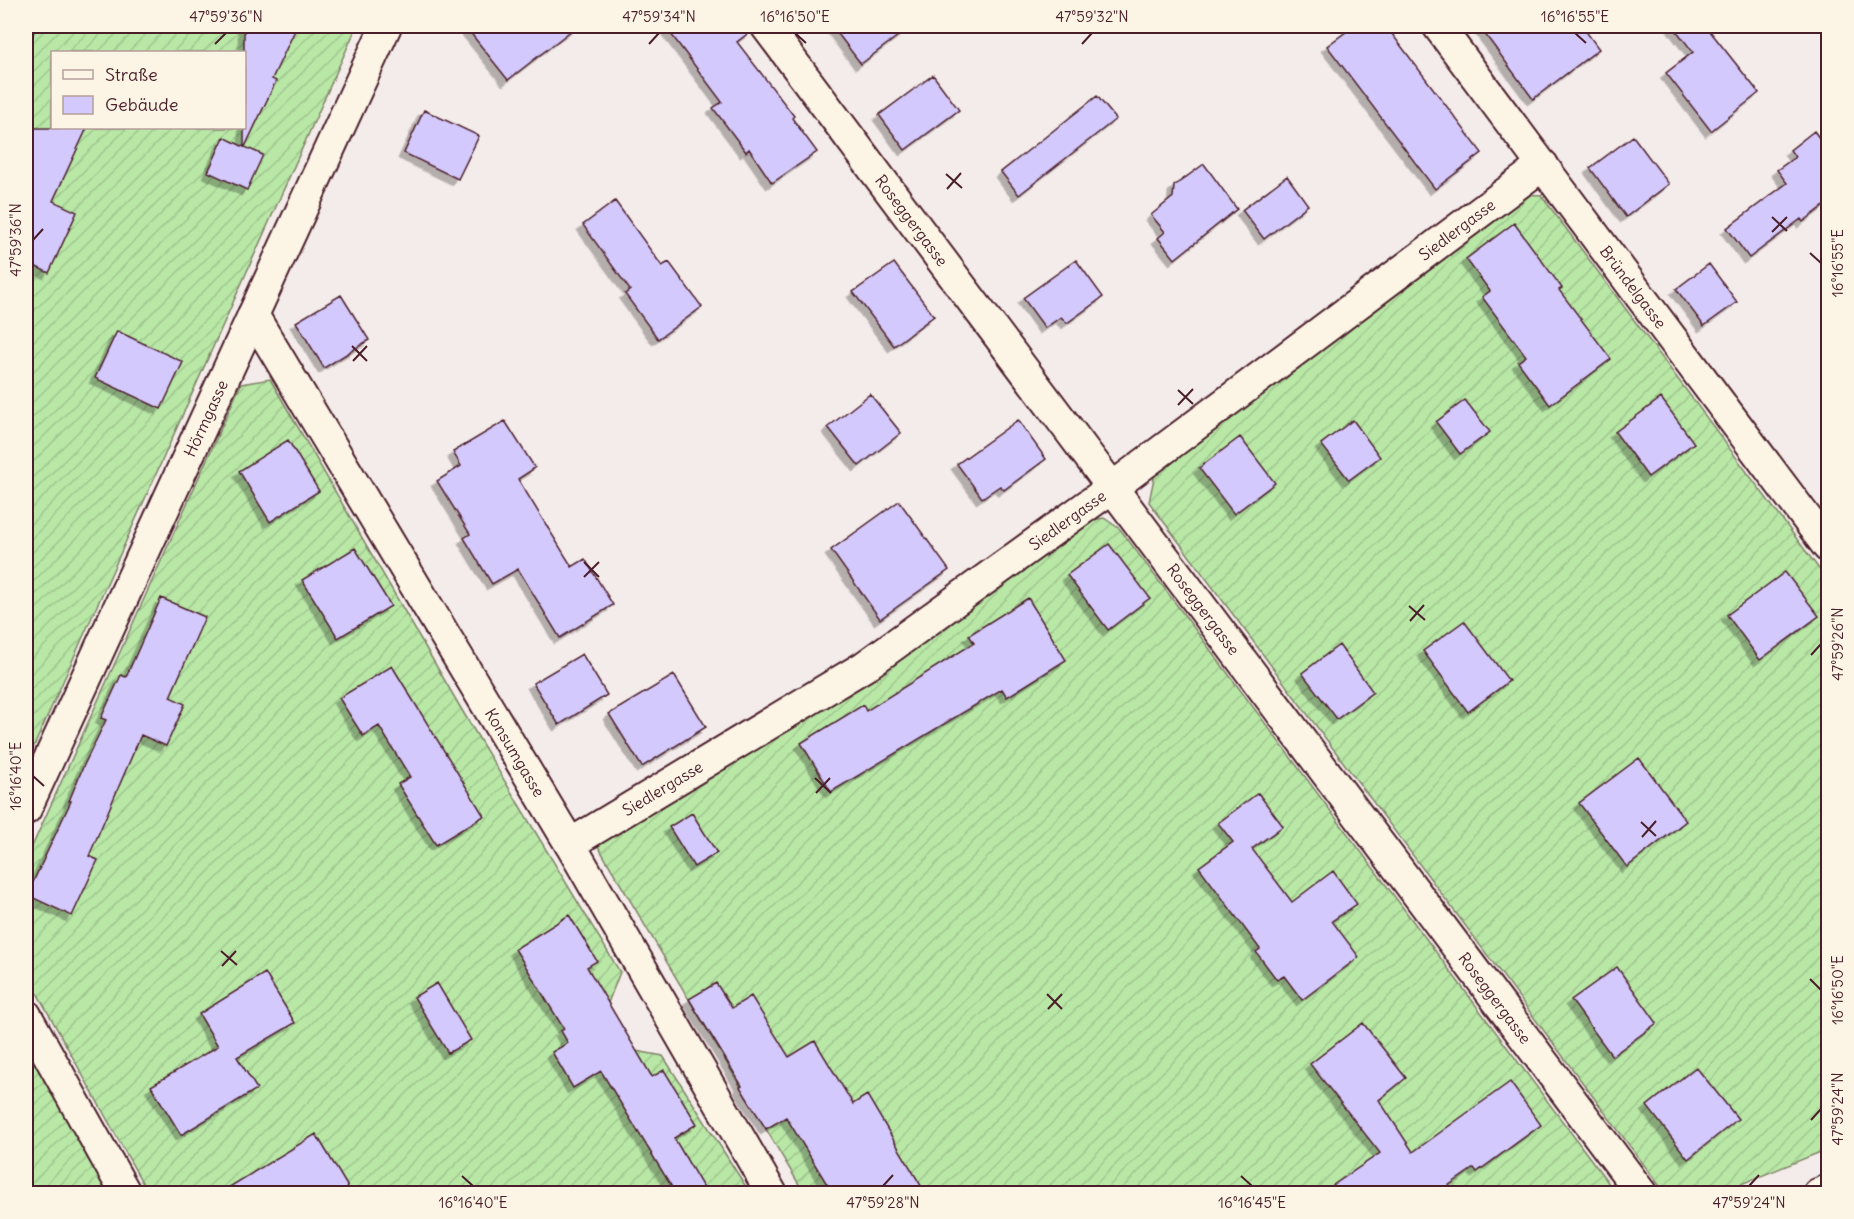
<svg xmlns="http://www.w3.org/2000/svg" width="1854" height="1219" viewBox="0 0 1854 1219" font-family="Delius,sans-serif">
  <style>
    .garden { fill: url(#garden-furrows); stroke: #818368; stroke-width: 1.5; fill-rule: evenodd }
    .building { fill: #d4c9fc; stroke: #4a1f2b; stroke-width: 1.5; filter: url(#shadow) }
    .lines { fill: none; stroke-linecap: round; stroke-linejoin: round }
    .minor-casing { stroke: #4a1f2b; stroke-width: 34 }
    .minor { stroke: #fcf5e5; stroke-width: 30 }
    .ticks { fill: none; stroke: #4a1f2b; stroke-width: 2 }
    .labels { text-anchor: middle; stroke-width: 4.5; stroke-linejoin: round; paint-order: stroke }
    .street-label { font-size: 16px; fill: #4a1f2b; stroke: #fcf5e5 }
    .neatline { fill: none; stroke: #4a1f2b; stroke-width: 2 }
    .ticks-label { font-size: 15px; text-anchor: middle; fill: #4a1f2b }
  </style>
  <defs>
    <pattern id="garden-furrows" width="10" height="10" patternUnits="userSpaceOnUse" patternTransform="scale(1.5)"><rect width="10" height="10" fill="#b8e7a6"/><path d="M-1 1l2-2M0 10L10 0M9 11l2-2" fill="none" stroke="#a0c68f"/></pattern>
    <filter id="shadow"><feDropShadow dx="-5.5" dy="5.5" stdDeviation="0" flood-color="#0004"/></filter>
  </defs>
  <rect width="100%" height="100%" fill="#f4ecea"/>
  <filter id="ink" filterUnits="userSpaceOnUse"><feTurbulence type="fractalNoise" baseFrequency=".0167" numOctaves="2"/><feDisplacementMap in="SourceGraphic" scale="12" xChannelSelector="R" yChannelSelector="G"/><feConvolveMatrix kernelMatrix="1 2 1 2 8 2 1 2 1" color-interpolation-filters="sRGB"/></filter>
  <g filter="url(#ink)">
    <path class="garden" d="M37 26H357L26 764V51ZM52 52H244V128H52Z
      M1523 194 1541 195 1828 581V1149L1719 1193H1665L1149 502 1156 468Z
      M270 379 463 712 620 972 608 1003 636 1051 663 1056 750 1193H148L26 973V860L241 384Z
      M1104 518 1120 529 1616 1193H804L596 843 873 679 1081 522Z
      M26 1042 109 1193H26Z"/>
    <path class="building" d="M244 26H297L272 79 276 81 245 147 263 155 247 190 208 172 224 137 244 147Z
      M465 26H577L508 80Z
      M665 26H749L750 32 737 42 794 116 792 118 817 152 772 183 749 149 746 152 713 108 722 102Z
      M832 26H911L861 64Z
      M1354 26H1386L1482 153 1435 189 1327 46Z
      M1479 26H1582L1599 49 1533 99Z
      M1673 26H1706L1759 93 1711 131 1666 73 1693 52Z
      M933 75 959 110 905 150 879 115Z
      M1097 96 1116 119 1019 195 1001 172Z
      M424 110 479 136 458 179 404 153Z
      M35 128H87L53 201 77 212 49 273 26 262V148Z
      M1814 131 1828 150V203L1803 222 1801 219 1749 258 1727 228 1787 183 1777 170 1795 157 1790 150Z
      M1633 136 1669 184 1626 217 1590 168Z
      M1204 164 1237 209 1175 259 1158 238 1165 232 1151 215 1173 197 1174 186Z
      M1287 176 1308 205 1264 239 1242 210Z
      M615 201 662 266 669 262 702 307 658 339 625 294 630 290 583 225Z
      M1514 223 1562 288 1559 290 1611 359 1550 405 1518 362 1526 356 1482 297 1490 291 1466 259Z
      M1076 260 1103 297 1067 323 1061 317 1045 328 1023 298Z
      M894 263 934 316 894 346 853 292Z
      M1709 264 1737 302 1704 326 1676 289Z
      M341 295 369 340 324 368 296 322Z
      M117 331 183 362 161 409 95 378Z
      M870 394 901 433 859 466 828 427Z
      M1661 398 1694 443 1648 477 1615 432Z
      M1465 400 1490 432 1460 454 1436 422Z
      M1018 420 1046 459 1004 490 1000 486 982 498 957 464Z
      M1353 420 1380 457 1349 480 1321 444Z
      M505 421 535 468 518 479 572 567 585 559 613 605 560 638 518 569 492 584 464 538 470 534 437 481 461 466 453 452Z
      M1240 437 1275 483 1234 514 1199 468Z
      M288 440 319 491 270 522 239 471Z
      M899 501 949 570 880 619 831 550Z
      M1109 544 1150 598 1108 630 1067 575Z
      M355 548 391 606 338 638 302 580Z
      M1785 572 1819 616 1760 660 1727 615Z
      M161 598 205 617 170 697 185 704 166 746 141 735 89 856 98 860 72 916 27 895 71 801H69L83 767 106 720 101 718 121 675 126 677Z
      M1028 598 1066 660 1007 697 1002 689 831 792 801 743 863 705 866 711 974 643 969 635Z
      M1464 621 1509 681 1468 712 1423 651Z
      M1339 645 1373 692 1337 719 1302 673Z
      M582 654 607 695 559 725 533 683Z
      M392 666 484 816 436 845 398 784 410 777 379 726 363 736 339 698Z
      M674 675 706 727 642 767 609 714Z
      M1639 758 1686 821 1627 867 1579 803Z
      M1258 793 1283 826 1252 849 1292 902 1333 871 1357 904 1332 921 1359 957 1302 1000 1284 976 1277 980 1256 952 1260 949 1199 867 1233 842 1218 823Z
      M692 813 717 853 694 867 669 827Z
      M569 915 597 961 587 967 652 1077 664 1070 697 1124 674 1138 707 1194H676L601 1071 573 1088 552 1052 568 1043 561 1031 564 1029 515 949Z
      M1617 967 1657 1023 1612 1056 1571 1000Z
      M265 973 295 1023 237 1057 257 1089 181 1135 151 1086 218 1046 199 1014Z
      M437 983 471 1040 448 1053 414 997Z
      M716 983 732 1008 751 996 789 1057 815 1041 853 1104 867 1095 926 1194H833L786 1117 766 1129 740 1087 742 1086 689 999Z
      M1363 1023 1406 1078 1379 1100 1413 1152 1510 1082 1541 1125 1477 1172 1474 1168 1436 1194H1320L1380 1153 1310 1064Z
      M1696 1067 1738 1119 1688 1159 1647 1106Z
      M316 1134 352 1194H218Z"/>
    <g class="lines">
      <defs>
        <g id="minor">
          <path id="s1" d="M766 26 1642 1194"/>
          <path id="s2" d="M1438 26 1828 547"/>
          <path id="s3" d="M253 315 570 844 772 1194"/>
          <path id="s4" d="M26 809 386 26"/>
          <path id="s5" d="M570 844 865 666 1113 487 1543 165"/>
          <path d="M26 1015 126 1194"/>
          <path d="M1818 1194 1828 1190"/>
        </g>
      </defs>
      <use href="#minor" class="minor-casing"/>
      <use href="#minor" class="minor"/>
    </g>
  </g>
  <path class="ticks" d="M795 33 806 43M1575 33 1586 43M215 44 226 33M649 44 659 33M1082 44 1092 33M946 174 962 188M947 189 961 173M1772 217 1787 231M1772 232 1787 217M33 240 43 229M1810 253 1821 263M352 346 367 361M353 361 367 346M1178 390 1193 404M1178 405 1193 389M584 562 599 577M584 577 599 562M1409 606 1425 620M1410 621 1424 605M1811 655 1821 644M33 776 44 786M815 778 831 793M816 793 830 778M1641 822 1656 836M1642 837 1656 821M221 951 237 965M222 966 236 951M1810 979 1821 990M1047 994 1062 1009M1048 1009 1062 994M1811 1120 1821 1109M462 1176 473 1186M1241 1176 1252 1186M883 1186 893 1175M1749 1186 1759 1175"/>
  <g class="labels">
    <g class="street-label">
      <text dy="6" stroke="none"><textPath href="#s1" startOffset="243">Roseggergasse</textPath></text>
      <text dy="6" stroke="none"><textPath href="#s5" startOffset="1080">Siedlergasse</textPath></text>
      <text dy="6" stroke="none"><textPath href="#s2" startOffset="326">Bründelgasse</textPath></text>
      <text dy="6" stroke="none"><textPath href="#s4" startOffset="430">Hörmgasse</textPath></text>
      <text dy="6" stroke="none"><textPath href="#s5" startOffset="594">Siedlergasse</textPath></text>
      <text dy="6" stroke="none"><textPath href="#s1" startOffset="729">Roseggergasse</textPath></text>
      <text dy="6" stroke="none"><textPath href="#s3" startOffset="510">Konsumgasse</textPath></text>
      <text dy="6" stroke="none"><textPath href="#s5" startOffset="108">Siedlergasse</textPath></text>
      <text dy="6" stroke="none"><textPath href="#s1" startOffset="1215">Roseggergasse</textPath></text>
    </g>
  </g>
  <rect width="1854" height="1219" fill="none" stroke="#fcf5e5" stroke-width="66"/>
  <rect x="51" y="51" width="195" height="78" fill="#fcf5e5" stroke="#b59f9b" stroke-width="1.5"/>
  <rect x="63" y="70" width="30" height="9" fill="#fcf5e5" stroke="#b59f9b" stroke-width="1.5"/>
  <text x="105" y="81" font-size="18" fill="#4a1f2b">Straße</text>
  <rect x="63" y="96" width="30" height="18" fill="#d4c9fc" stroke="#b59f9b" stroke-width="1.5"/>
  <text x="105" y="111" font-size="18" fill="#4a1f2b">Gebäude</text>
  <rect x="33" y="33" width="1788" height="1153" class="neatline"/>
  <g class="ticks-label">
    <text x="226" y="22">47°59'36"N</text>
    <text x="659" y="22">47°59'34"N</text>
    <text x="795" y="22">16°16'50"E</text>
    <text x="1092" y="22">47°59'32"N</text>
    <text x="1575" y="22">16°16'55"E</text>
    <text transform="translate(16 240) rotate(-90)" y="5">47°59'36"N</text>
    <text transform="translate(1838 263) rotate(-90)" y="5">16°16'55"E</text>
    <text transform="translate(1838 644) rotate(-90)" y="5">47°59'26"N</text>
    <text transform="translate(16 776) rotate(-90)" y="5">16°16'40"E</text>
    <text transform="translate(1838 990) rotate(-90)" y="5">16°16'50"E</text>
    <text transform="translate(1838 1109) rotate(-90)" y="5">47°59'24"N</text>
    <text x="473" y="1208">16°16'40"E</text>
    <text x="883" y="1208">47°59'28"N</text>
    <text x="1252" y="1208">16°16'45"E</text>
    <text x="1749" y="1208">47°59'24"N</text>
  </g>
</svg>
